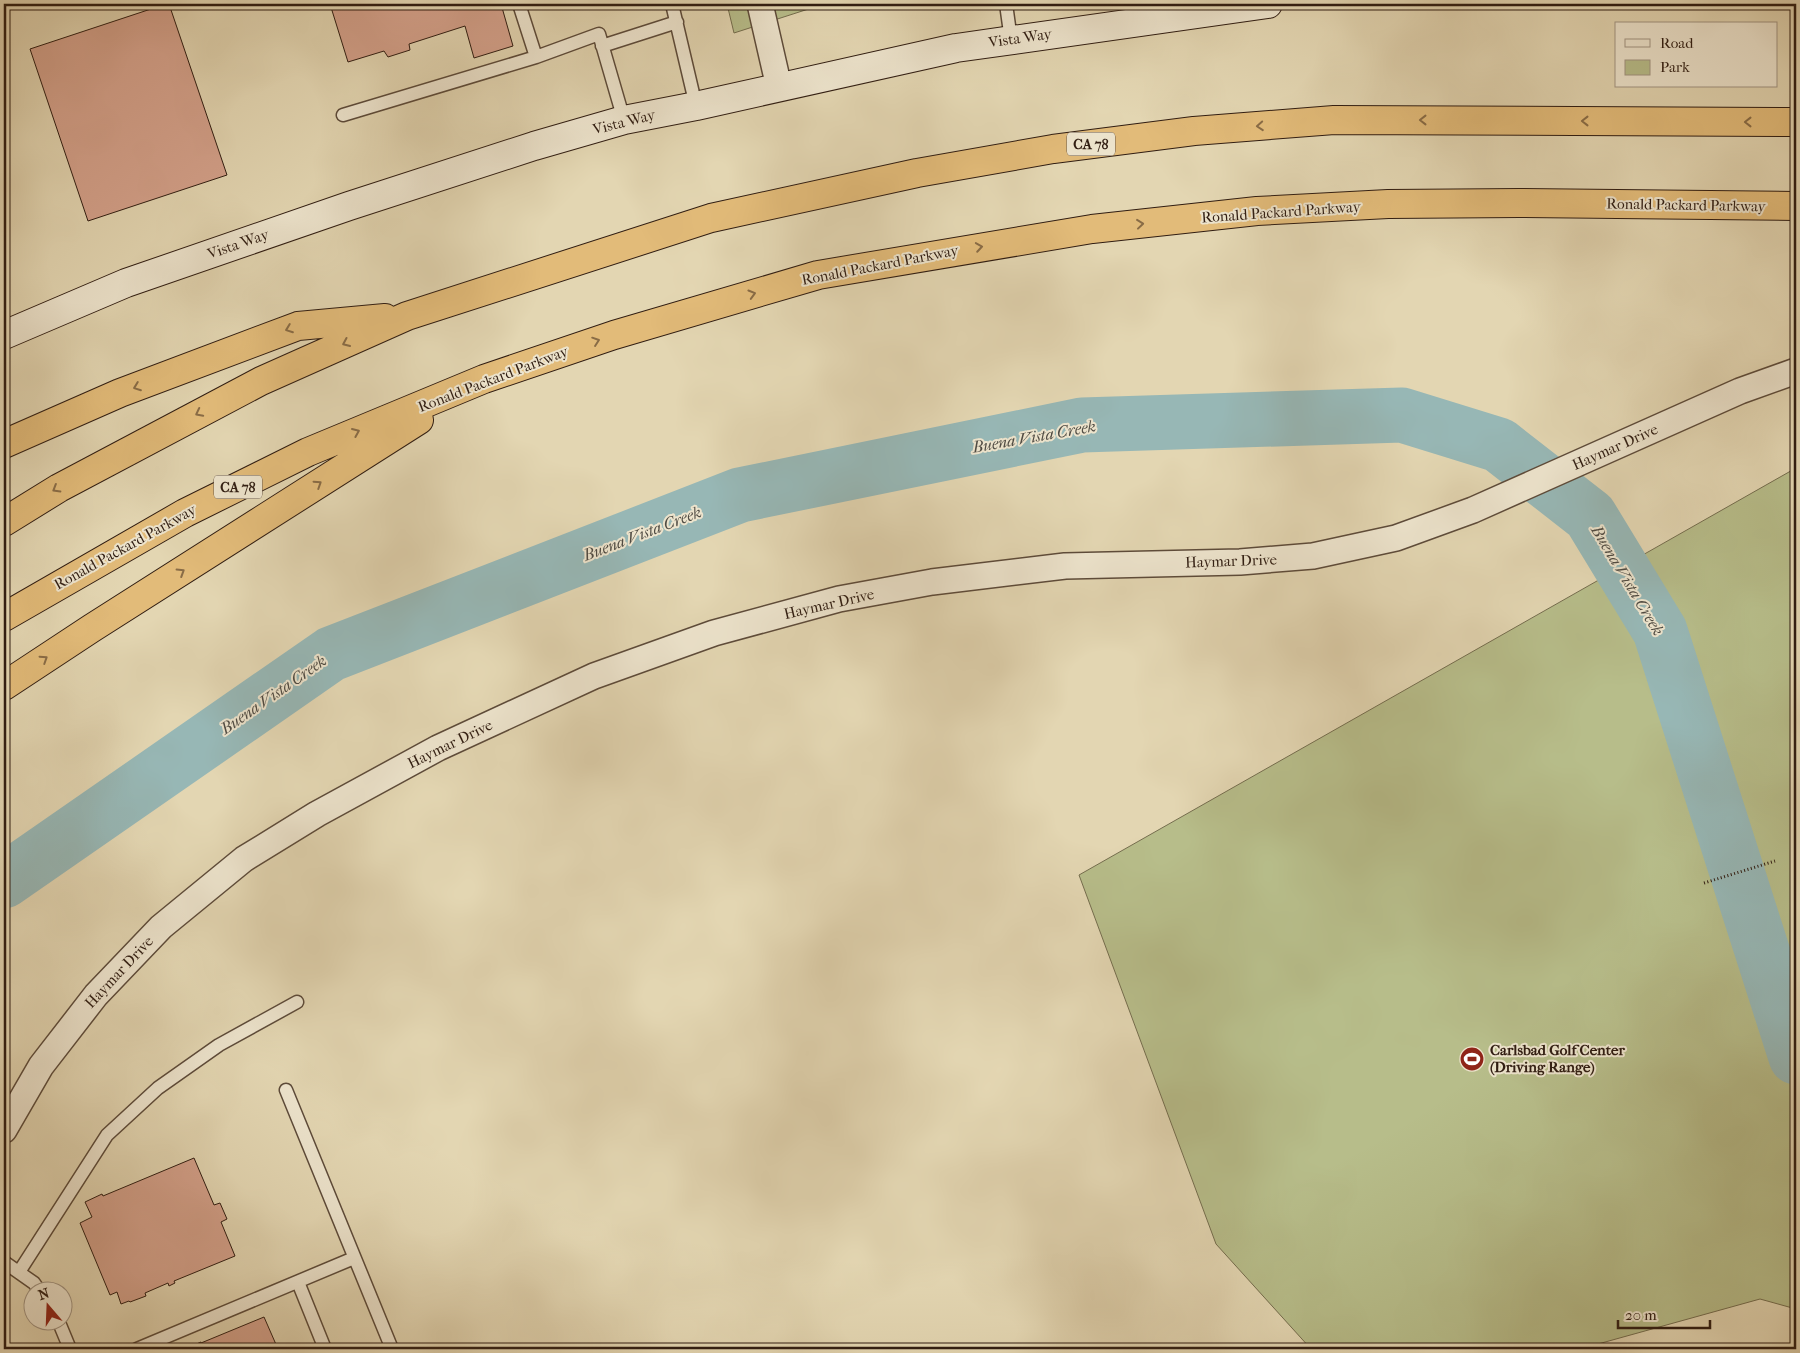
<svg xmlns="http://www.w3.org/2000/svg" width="1800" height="1353" viewBox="0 0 1800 1353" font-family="'IM FELL French Canon',serif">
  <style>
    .green { fill: #b7bd8a; stroke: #746d4e }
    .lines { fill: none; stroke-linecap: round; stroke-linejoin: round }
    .river { stroke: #97b7b5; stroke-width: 55 }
    .building { fill: #d4a18b; stroke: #301d12 }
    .service-casing { stroke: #5d4b3a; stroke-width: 15 }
    .minor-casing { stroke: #5d4b3a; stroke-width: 28 }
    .secondary-casing { stroke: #301d12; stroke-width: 30 }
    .motorway-casing { stroke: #301d12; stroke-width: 30 }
    .path { stroke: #301d12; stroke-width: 3; stroke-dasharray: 1 2.5; stroke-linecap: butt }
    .service { stroke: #ede4cd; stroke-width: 12 }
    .minor { stroke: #ede4cd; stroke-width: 25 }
    .secondary { stroke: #ede4cd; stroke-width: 28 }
    .motorway { stroke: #e2bb79; stroke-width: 28 }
    .oneway { stroke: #896c46 }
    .labels { text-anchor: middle; stroke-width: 4; stroke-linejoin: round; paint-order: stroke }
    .shield { fill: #ede4cd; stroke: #69594a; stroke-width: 1 }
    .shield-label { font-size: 14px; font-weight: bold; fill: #301d12 }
    .street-label { font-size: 15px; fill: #301d12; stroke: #ede4cd }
    .poi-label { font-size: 15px; font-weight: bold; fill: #301d12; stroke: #ede4cd; text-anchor: start }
    .water-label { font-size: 16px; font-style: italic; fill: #4f4b43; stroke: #ede4cd }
  </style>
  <rect width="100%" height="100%" fill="#e3d6b2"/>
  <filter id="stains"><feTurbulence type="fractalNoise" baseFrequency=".004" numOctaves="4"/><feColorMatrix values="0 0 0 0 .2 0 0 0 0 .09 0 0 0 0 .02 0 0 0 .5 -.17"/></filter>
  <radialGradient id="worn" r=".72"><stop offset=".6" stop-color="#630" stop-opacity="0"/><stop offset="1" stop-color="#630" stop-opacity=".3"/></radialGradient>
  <path class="green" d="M727 4H824L734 33Z
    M1796 468V1309L1760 1299 1580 1349H1311L1216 1244 1079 875Z"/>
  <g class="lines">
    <path class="river" d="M4 881 331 654 740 495 1082 425 1402 415 1499 445 1590 516 1660 631 1796 1057"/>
  </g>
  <path class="building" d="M166 4H169L227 175 88 221 30 49Z
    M330 4H432L433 7 444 4H501L513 46 474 58 465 26 409 44 410 50 388 57 384 51 348 62Z
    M194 1158 214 1205 220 1203 227 1219 221 1222 235 1256 174 1281 175 1283 169 1286 168 1283 145 1293 146 1296 130 1302 129 1301 121 1304 117 1292 110 1295 80 1223 92 1217 85 1202 102 1194 103 1196Z
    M264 1317 278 1349H188L194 1346V1345L201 1342V1343Z"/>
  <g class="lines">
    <defs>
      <path id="service" d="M519 4 536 57 599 34 624 120
        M672 4 696 106
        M1006 4 1011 40
        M602 46 677 22
        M343 115 536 57
        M286 1090 392 1349
        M4 1262 34 1283 39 1290
        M19 1272 107 1135 158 1088 219 1045 297 1002
        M298 1282 325 1349
        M58 1320 70 1349
        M137 1349 354 1258"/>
      <path id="minor" d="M760 4 779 87
        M4 1130 41 1066 96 995 161 927 244 859 317 814 438 748 594 676 714 633 839 599 932 582 1065 566 1240 562 1313 556 1396 538 1473 510 1740 391 1796 371"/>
      <path id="secondary" d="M4 335 126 283 349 206 534 146 624 120 696 106 956 48 1268 4"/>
      <path id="motorway" d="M4 444 120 393 298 326 385 318
        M4 522 59 488 261 381 407 316 711 218 917 173 1053 149 1194 131 1334 120 1796 122
        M4 617 185 513 308 452 484 379 614 335 818 275 1092 229 1257 211 1388 204 1519 203 1796 206
        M4 686 92 628 419 420"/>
    </defs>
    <use href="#service" class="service-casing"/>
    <use href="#minor" class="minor-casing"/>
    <use href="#secondary" class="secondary-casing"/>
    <use href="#motorway" class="motorway-casing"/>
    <path class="path" d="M1704 883 1775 861"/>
    <use href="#service" class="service"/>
    <use href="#minor" class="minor"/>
    <use href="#secondary" class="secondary"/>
    <use href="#motorway" class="motorway"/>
  </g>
  <defs><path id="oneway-chevron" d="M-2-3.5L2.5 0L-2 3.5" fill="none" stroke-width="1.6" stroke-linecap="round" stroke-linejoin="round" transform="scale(1.25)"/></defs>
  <g class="oneway">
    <use href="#oneway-chevron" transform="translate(1423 120) rotate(180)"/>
    <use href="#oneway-chevron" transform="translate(1585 121) rotate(-180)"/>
    <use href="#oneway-chevron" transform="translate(1748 122) rotate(-180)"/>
    <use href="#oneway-chevron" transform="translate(1260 126) rotate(176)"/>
    <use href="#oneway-chevron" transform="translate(1140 224) rotate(-6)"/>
    <use href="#oneway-chevron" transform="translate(979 247) rotate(-9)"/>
    <use href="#oneway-chevron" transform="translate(752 294) rotate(-16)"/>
    <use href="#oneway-chevron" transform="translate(289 329) rotate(159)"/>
    <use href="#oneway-chevron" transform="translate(596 341) rotate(-19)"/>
    <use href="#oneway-chevron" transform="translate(346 343) rotate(156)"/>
    <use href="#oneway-chevron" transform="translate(137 387) rotate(159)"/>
    <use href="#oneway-chevron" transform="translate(199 413) rotate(153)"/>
    <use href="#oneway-chevron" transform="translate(356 432) rotate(-23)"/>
    <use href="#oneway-chevron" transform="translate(318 484) rotate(-33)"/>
    <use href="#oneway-chevron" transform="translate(56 489) rotate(149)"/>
    <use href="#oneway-chevron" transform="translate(181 572) rotate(-32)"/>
    <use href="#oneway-chevron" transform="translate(44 659) rotate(-33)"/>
  </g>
  <defs>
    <symbol id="stadium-disc" viewBox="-11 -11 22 22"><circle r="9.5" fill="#8f2418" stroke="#ede4cd"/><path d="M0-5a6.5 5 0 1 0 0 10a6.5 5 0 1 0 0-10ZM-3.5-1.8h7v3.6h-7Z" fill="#fff"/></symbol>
  </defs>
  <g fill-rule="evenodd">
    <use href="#stadium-disc" x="1458" y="1045" width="28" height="28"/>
  </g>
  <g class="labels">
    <g class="shield">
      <rect x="1067" y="132.5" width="48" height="23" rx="4"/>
      <rect x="214" y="475.5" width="48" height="23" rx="4"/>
    </g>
    <g class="shield-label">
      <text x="1091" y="149">CA 78</text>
      <text x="238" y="492">CA 78</text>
    </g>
    <g class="street-label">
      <text transform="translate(1020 38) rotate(-8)" y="5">Vista Way</text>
      <text transform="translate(624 122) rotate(-14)" y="5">Vista Way</text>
      <text transform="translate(1686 205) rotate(1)" y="5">Ronald Packard Parkway</text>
      <text transform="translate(1281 212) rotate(-4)" y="5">Ronald Packard Parkway</text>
      <text transform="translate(238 244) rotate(-19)" y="5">Vista Way</text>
      <text transform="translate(880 265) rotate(-11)" y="5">Ronald Packard Parkway</text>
      <text transform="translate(493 379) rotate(-21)" y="5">Ronald Packard Parkway</text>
      <text transform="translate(1615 447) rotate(-24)" y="5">Haymar Drive</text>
      <text transform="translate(125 547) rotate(-29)" y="5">Ronald Packard Parkway</text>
      <text transform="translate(1231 561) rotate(-2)" y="5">Haymar Drive</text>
      <text transform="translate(829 604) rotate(-13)" y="5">Haymar Drive</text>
      <text transform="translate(450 744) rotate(-26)" y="5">Haymar Drive</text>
      <text transform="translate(119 972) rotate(-47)" y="5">Haymar Drive</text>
    </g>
    <g class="poi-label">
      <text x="1490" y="1055">Carlsbad Golf Center<tspan x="1490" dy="17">(Driving Range)</tspan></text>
    </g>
    <g class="water-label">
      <text transform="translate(1034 436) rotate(-10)" y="6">Buena Vista Creek</text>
      <text transform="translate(642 533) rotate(-21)" y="6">Buena Vista Creek</text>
      <text transform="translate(1628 580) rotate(59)" y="6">Buena Vista Creek</text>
      <text transform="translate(273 694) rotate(-35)" y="6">Buena Vista Creek</text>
    </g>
  </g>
  <rect width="1800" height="1353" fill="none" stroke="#e3d6b2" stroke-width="20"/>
  <rect x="5" y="5" width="1790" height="1343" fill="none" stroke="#301d12" stroke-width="2.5"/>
  <rect x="10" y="10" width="1780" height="1333" fill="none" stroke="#301d12"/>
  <rect x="1615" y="22" width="162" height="65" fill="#ede4cd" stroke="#a19482"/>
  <rect x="1625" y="39" width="25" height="8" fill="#ede4cd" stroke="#a19482"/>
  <text x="1660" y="48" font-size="15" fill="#301d12">Road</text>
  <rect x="1625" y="60" width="25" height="15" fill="#b7bd8a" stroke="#a19482"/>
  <text x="1660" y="72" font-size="15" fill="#301d12">Park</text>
  <g transform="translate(48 1306) rotate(341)"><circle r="24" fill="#ede4cd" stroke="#a19482"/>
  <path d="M0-4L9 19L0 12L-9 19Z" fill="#8f2418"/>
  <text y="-8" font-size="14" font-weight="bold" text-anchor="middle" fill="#301d12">N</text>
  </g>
  <path d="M1618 1320v8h92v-8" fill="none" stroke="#301d12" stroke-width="2.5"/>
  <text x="1625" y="1320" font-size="15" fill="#301d12" stroke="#ede4cd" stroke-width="4" paint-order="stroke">20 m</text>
  <rect width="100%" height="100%" filter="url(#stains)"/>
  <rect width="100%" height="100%" fill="url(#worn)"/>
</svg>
